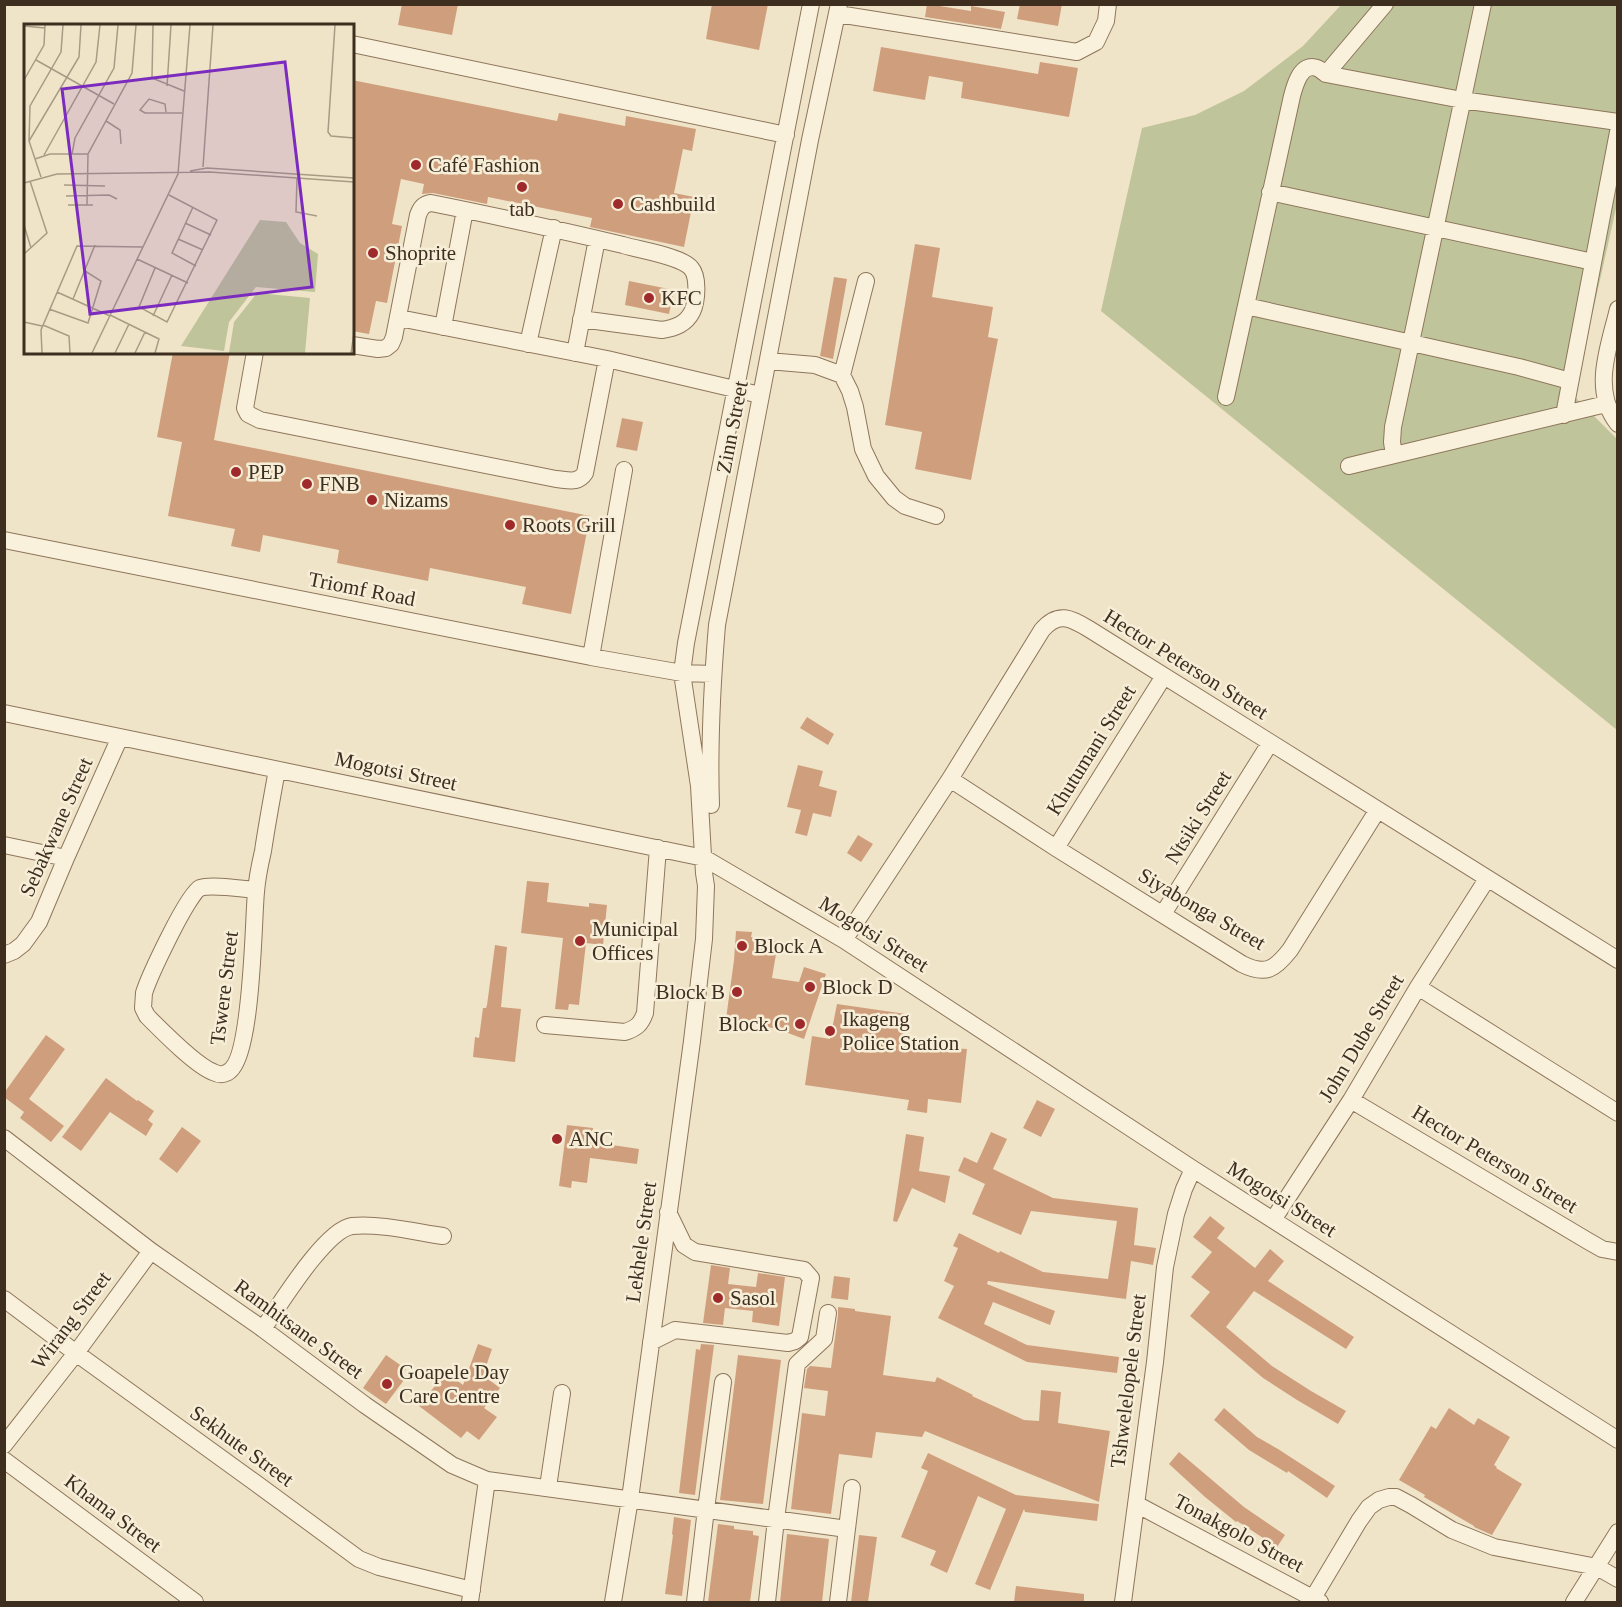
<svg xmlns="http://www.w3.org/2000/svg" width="1622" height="1607" viewBox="0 0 1622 1607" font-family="Georgia,serif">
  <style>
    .cemetery { fill: #bfc49a }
    .building { fill: #cf9f7d }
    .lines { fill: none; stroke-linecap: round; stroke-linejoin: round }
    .minor-casing { stroke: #8d765c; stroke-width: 18 }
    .minor { stroke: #faf1dc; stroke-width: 16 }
    .poi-dot { fill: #9e2a2b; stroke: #f7eed8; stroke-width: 2 }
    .labels { text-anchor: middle; stroke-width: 5; stroke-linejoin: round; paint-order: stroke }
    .poi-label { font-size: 21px; fill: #3d2e20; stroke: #f7eed8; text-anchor: start }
    .street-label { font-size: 21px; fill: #3d2e20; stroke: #f7eed8 }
    .inset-road { fill: none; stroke: #a89b85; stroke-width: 1.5 }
    .view { fill: #7b2cbf; fill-opacity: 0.15; stroke: #7b2cbf; stroke-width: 3 }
    .inset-edge { fill: none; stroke: #3d2e20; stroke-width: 3 }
  </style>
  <rect width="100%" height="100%" fill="#f0e4c8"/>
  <path class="cemetery" d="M1341 5H1617V204L1574 396 1617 439V730L1101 311 1142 128 1195 115 1244 91 1303 46Z"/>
  <path class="building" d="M402 4H458L452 35 398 25Z
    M712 4H768L759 50 706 39Z
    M927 4 971 11V6L1005 12 1001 29 925 17Z
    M1020 4H1062L1058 26 1017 19Z
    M881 47 1038 74 1040 62 1078 68 1069 117 961 98 963 82 929 76 925 100 873 91Z
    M352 80 557 121 559 113 625 126 626 116 696 129 692 151 683 149 674 193 694 197 684 247 590 227 592 218 488 197 487 204 433 193 422 194 424 184 401 179 392 224 402 226 387 303 376 301 369 334 352 331Z
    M915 244 940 248 932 297 993 307 988 337 998 339 971 480 915 469 922 432 885 425Z
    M834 277 847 279 833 359 820 356Z
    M629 281 674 290 669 314 625 305Z
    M173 352H230L214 440 590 516 571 614 522 604 526 587 430 568 428 581 337 563 339 550 263 535 260 552 231 546 235 529 168 516 182 442 157 437Z
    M622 418 643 422 637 451 616 447Z
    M807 717 834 734 828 745 800 728Z
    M798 765 823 771 819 786 837 791 831 817 813 813 807 836 795 833 801 810 787 807Z
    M858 835 873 844 861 862 847 853Z
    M527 881 549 883 547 902 589 907V903L607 905 603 945 586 943 579 1005 569 1004 568 1010 555 1009 563 938 521 933Z
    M736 931 752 932 751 937 778 942 772 978 799 982 804 967 826 974 804 1039 788 1033V1031L726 1019 734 960Z
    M495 945 507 947 501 1007 521 1009 515 1062 473 1057 475 1037 479 1038 483 1008H486L487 1005Z
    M837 1004 906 1014 902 1043 950 1049 951 1048 967 1049 961 1103 928 1099 927 1113 907 1110 909 1100 805 1085 812 1036 830 1039Z
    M46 1035 65 1049 29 1099 64 1126 51 1142 20 1118 24 1112 4 1097V1093Z
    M106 1078 137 1101 138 1100 154 1111 148 1120 153 1124 146 1136 110 1112 81 1151 62 1137Z
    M1037 1100 1055 1109 1041 1137 1023 1128Z
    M567 1125 593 1128 592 1142 639 1149 637 1164 590 1158 587 1183 572 1181 571 1188 559 1186Z
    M182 1127 201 1141 177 1173 159 1159Z
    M991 1132 1007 1139 993 1169 1053 1198 1138 1208 1134 1245 1156 1248 1153 1265 1131 1261 1126 1299 988 1281 987 1284 1055 1311 1050 1325 993 1302 984 1324 1027 1345 1119 1357 1117 1373 1027 1362 938 1318 954 1286 944 1281 958 1248 953 1246 959 1233 999 1253 1000 1251 1043 1272 1108 1279 1117 1221 1031 1211 1021 1235 972 1214 985 1184 958 1171 964 1157 977 1163Z
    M906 1134 924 1137 919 1171 950 1176 945 1203 912 1188 897 1222 893 1221Z
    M1210 1216 1225 1228 1217 1238 1255 1268 1270 1249 1284 1261 1268 1281 1354 1337 1346 1349 1254 1291 1226 1327 1272 1366 1311 1391 1346 1411 1338 1424 1297 1400 1263 1378 1190 1316 1210 1292 1191 1277 1212 1252 1193 1237Z
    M711 1265 730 1268 728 1284 756 1287 758 1273 785 1277 779 1326 752 1322 753 1311 725 1308 723 1325 703 1323Z
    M834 1276 850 1278 848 1300 831 1298Z
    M838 1307 855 1309V1311L891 1316 883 1375 935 1382 937 1377 973 1395 972 1396 1024 1420 1039 1421 1041 1390 1061 1392 1058 1423 1110 1431 1099 1502 925 1431 922 1437 876 1432 872 1458 839 1454 831 1514 791 1509 802 1413 825 1416 828 1391 804 1388 807 1369 810 1366 831 1368 838 1315Z
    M478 1344 492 1349 483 1375 500 1388 484 1408 497 1417 479 1440 467 1431 461 1438 419 1406 446 1372 463 1385Z
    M701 1344 714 1345 695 1495 679 1493 696 1349 700 1350Z
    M386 1355 406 1369 400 1377 404 1380 386 1404 363 1388Z
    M738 1355 781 1360 763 1504 720 1500Z
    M1224 1408 1257 1437 1278 1449 1335 1486 1327 1498 1288 1471 1287 1473 1249 1450 1214 1420Z
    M1449 1408 1474 1425 1478 1418 1510 1437 1494 1465 1497 1467 1496 1468 1522 1484 1492 1535 1474 1527V1526L1424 1497 1425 1495 1399 1480 1431 1426 1436 1429Z
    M1179 1452 1244 1507 1285 1535 1277 1547 1237 1521 1236 1522 1205 1497 1169 1464Z
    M928 1453 1016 1495 1099 1504 1097 1521 1025 1512 1024 1509 990 1590 975 1584 1006 1509 978 1496 947 1573 930 1565 936 1551 901 1537 928 1471 921 1468Z
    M674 1517 691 1520 682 1596 665 1594 673 1535 672 1534Z
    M718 1524 734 1526V1529L753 1531V1535L759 1536 750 1602H708Z
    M787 1534 829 1539 822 1602H780Z
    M859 1535 877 1537 868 1602H851Z
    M1016 1586 1084 1594V1602H1014Z"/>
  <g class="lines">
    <defs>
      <path id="minor" d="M838 14 1077 52 1096 42 1106 21 1108 4
        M352 44 786 135
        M1326 74 1385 4
        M1270 192 1593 262
        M1246 306 1519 367 1570 381
        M1618 309C1609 347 1591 390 1618 424
        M399 318 607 359 760 395
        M443 327 465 210
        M528 344 554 228
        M352 345 378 349 386 348 391 344 394 337 418 215C421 207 424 204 431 203 496 216 559 230 623 245 639 250 681 256 691 268 699 277 697 302 692 312 686 324 675 328 662 330L581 319
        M255 352 245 408 248 414 260 420 556 479C568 480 578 484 585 473L607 359
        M575 353 597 239
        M768 361 815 365 842 375 850 391 855 407 863 449 876 476 894 498 905 506 936 516
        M842 375 866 281
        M1226 397 1292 96C1295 85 1301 62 1317 68 1320 69 1323 72 1326 74L1462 100 1618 122
        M1564 415 1618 132
        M1394 455 1392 442 1393 427 1483 4
        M1349 466 1606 404
        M4 540 591 657 682 673 713 674
        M591 657 624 470
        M4 713 704 858 844 940 1193 1169 1618 1440
        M950 779 1056 848 1242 964C1266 976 1275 969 1290 950L1377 811
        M711 805C709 745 712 685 717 625L810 140 839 4
        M4 845 66 858
        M1056 848 1164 676
        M256 890C243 889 211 884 200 888 188 893 149 977 144 993L143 1008 147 1016C161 1030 195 1065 213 1072 217 1074 222 1075 226 1073 253 1064 253 920 256 892 257 878 260 864 263 851 267 824 272 797 277 770
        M1163 914 1270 743
        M844 940 950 779 1042 630C1058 611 1071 618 1089 629L1618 960
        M4 955 14 951 23 944 39 922 66 858 120 737
        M1418 987 1618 1113
        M545 1025 625 1032C637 1028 641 1024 645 1013L658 848
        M1351 1100 1588 1241 1602 1249 1618 1252
        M4 1138 151 1251 263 1329 365 1405 452 1465 487 1480 847 1529
        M1273 1220 1351 1100 1418 987 1487 879
        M4 1299 76 1353 257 1484 359 1559 379 1567 472 1590
        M263 1329C279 1306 325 1230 352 1226 378 1223 416 1232 443 1236
        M651 1342 675 1330 788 1343 795 1341 800 1337 811 1278 804 1270 695 1252 684 1245 668 1212
        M4 1445 76 1353 151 1251
        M4 1460 195 1602
        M548 1487 562 1393
        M1136 1504 1320 1602
        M1313 1598 1359 1521 1369 1507 1379 1500 1389 1497H1396L1411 1505 1452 1530 1494 1547 1597 1567 1618 1579
        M470 1602 487 1480
        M613 1602 630 1499 692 1041 704 939 706 886 704 873 699 786 682 673 686 643 811 4
        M695 1602 706 1509 723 1382
        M767 1602 776 1519 797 1364 824 1339 828 1313
        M838 1602 852 1488
        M1123 1602 1155 1362 1165 1267 1176 1214 1184 1189 1193 1169
        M1574 1602 1618 1532"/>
    </defs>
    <use href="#minor" class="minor-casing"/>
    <use href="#minor" class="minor"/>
  </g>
  <g class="poi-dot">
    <circle cx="416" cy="165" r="6"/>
    <circle cx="522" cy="187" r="6"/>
    <circle cx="618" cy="204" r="6"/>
    <circle cx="373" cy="253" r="6"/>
    <circle cx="649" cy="298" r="6"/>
    <circle cx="236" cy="472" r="6"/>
    <circle cx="307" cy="484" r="6"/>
    <circle cx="372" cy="500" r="6"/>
    <circle cx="510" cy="525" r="6"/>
    <circle cx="580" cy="941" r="6"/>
    <circle cx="742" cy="946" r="6"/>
    <circle cx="810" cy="987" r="6"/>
    <circle cx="737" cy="992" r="6"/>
    <circle cx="800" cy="1024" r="6"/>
    <circle cx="830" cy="1031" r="6"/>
    <circle cx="557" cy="1139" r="6"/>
    <circle cx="718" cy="1298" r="6"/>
    <circle cx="387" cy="1384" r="6"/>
  </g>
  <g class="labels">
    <g class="poi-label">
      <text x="428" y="172">Café Fashion</text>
      <text x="630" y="211">Cashbuild</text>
      <text x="522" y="216" text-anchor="middle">tab</text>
      <text x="385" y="260">Shoprite</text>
      <text x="661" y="305">KFC</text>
      <text x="248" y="479">PEP</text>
      <text x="319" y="491">FNB</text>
      <text x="384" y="507">Nizams</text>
      <text x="522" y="532">Roots Grill</text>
      <text x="592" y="936">Municipal<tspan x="592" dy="24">Offices</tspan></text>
      <text x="754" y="953">Block A</text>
      <text x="822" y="994">Block D</text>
      <text x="725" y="999" text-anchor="end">Block B</text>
      <text x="842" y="1026">Ikageng<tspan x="842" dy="24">Police Station</tspan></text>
      <text x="788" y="1031" text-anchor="end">Block C</text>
      <text x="569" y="1146">ANC</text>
      <text x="730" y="1305">Sasol</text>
      <text x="399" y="1379">Goapele Day<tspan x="399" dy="24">Care Centre</tspan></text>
    </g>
    <g class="street-label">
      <text transform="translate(732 427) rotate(-79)" y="7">Zinn Street</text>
      <text transform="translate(362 589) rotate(11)" y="7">Triomf Road</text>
      <text transform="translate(1186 664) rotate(32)" y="7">Hector Peterson Street</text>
      <text transform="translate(1091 750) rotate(-58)" y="7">Khutumani Street</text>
      <text transform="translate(396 771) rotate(12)" y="7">Mogotsi Street</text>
      <text transform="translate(1198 817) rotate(-58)" y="7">Ntsiki Street</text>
      <text transform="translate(56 827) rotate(-66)" y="7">Sebakwane Street</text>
      <text transform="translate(1202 909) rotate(30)" y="7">Siyabonga Street</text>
      <text transform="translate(874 934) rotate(32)" y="7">Mogotsi Street</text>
      <text transform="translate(224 988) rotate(-83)" y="7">Tswere Street</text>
      <text transform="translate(1361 1038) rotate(-59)" y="7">John Dube Street</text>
      <text transform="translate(1495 1159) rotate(31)" y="7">Hector Peterson Street</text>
      <text transform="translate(1282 1199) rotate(32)" y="7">Mogotsi Street</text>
      <text transform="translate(641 1242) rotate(-82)" y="7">Lekhele Street</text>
      <text transform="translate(71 1320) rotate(-53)" y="7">Wirang Street</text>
      <text transform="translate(299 1329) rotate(36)" y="7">Ramhitsane Street</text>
      <text transform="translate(1128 1381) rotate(-83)" y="7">Tshwelelopele Street</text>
      <text transform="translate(242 1446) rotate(36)" y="7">Sekhute Street</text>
      <text transform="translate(113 1513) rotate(37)" y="7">Khama Street</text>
      <text transform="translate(1239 1533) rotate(28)" y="7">Tonakgolo Street</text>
    </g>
  </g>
  <g transform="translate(24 24)">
    <rect width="330" height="330" fill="#f0e4c8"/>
    <path d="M236 196 262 198 276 219 294 230 291 268 232 263 205 298 200 327 157 322ZM233 269 286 274 281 329H205L210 298Z" fill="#bfc49a"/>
    <path class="inset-road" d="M129 1 128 54 160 67M311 1 304 108 307 112 330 114M0 2 21 4M12 36 90 80M0 56 20 21 21 1M143 62 147 1M142 88 141 80 125 75 116 86 121 89H158M82 97 96 106 97 120M5 117 55 33 57 1M48 130 51 114 90 44 94 1M20 131 72 38 76 1M11 135 26 130H64M179 143 189 1M166 147 183 144 330 154M17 153 5 117 6 82 37 28 39 1M273 154 272 188 293 192M0 159 33 150 186 148 330 158M40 161 81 162M42 172 85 171 93 175M44 181H69M63 181 64 130 108 49 112 1M169 183 148 229 172 242M161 199 187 211M0 201 7 224M154 215 179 226M0 230 23 209 6 157M113 235 164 259M131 244 115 283 143 298 193 196 145 171M33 268 86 292M49 275 71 221M25 285 64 299 77 257 61 247M86 291 135 315 131 329M129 292 148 251M0 298 18 302M19 301 45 312 46 329M18 329 17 306 53 222 119 223M68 329 154 150 166 1M91 329 105 300M111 329 121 308M327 329 330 309"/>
    <path class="view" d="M261 38 288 263 66 290 38 65Z"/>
    <rect width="330" height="330" class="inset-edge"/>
  </g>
  <rect width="1622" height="1607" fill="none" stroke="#3d2e20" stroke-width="12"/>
</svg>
